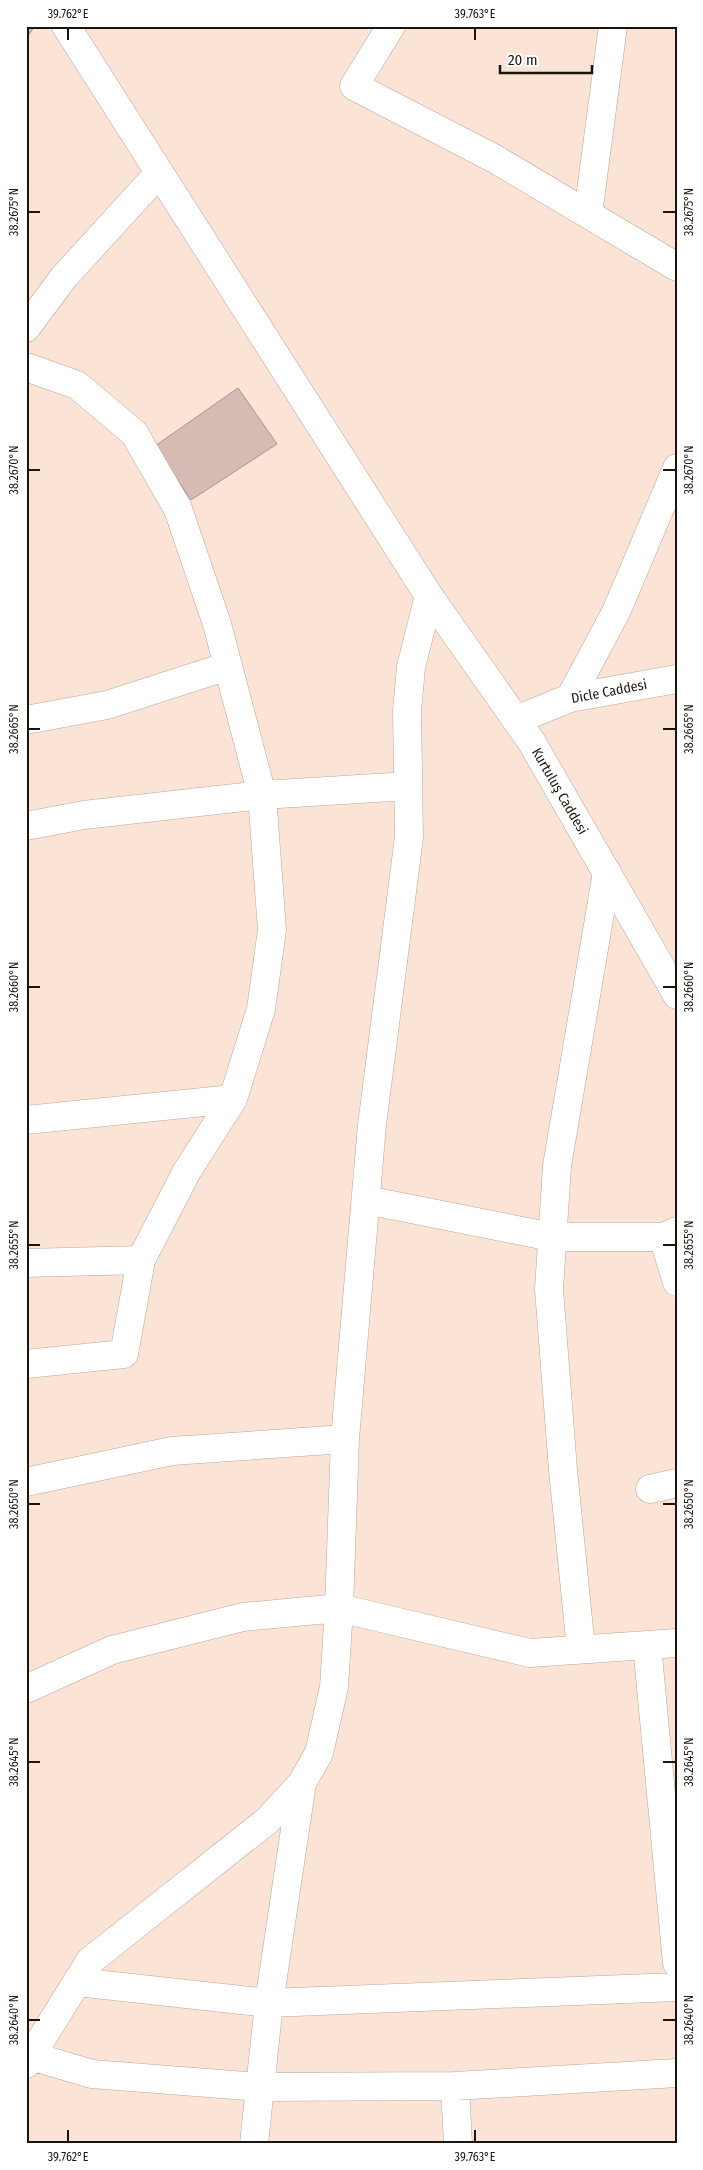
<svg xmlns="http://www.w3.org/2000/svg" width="703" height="2170" viewBox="0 0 703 2170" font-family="'Fira Sans Condensed',sans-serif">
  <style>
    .building { fill: #d5bbb4; stroke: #ac938d }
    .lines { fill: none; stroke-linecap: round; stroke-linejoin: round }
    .street-casing { stroke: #bba697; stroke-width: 29 }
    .secondary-casing { stroke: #bba697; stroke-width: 29 }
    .street { stroke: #fff; stroke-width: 28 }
    .secondary { stroke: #fff; stroke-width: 28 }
    .ticks { fill: none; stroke: #1c150f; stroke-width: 2 }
    .labels { text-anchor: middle; stroke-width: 5; stroke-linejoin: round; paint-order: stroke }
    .street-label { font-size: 14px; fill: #1c150f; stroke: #fff }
    .neatline { fill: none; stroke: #1c150f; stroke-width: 2 }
    .ticks-label { font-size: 12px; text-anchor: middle; fill: #1c150f }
  </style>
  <rect width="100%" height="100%" fill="#fbe4d5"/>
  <path class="building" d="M26 26 34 27 26 39Z
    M238 388 277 444 191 500 155 446Z"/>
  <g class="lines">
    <defs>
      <path id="street" d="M391 26 354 86 495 159 677 267
        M588 214 613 26
        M26 328 64 277 159 173
        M26 367 77 385 134 433 178 509 217 624 262 795 408 786
        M570 698 616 612 677 468
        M26 720 107 705 228 666
        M26 826 84 815 262 795 272 930 261 1009 233 1099
        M26 1120 233 1099 187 1171 141 1260 124 1354 26 1364
        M366 1200 552 1237H663L677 1231
        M663 1237 677 1282
        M26 1263 141 1260
        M26 1482 172 1451 345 1439
        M650 1489 677 1483
        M647 1645 677 1963
        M581 1649 563 1470 549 1289 557 1166 607 872
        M26 1689 112 1650 243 1617 339 1608 530 1653 677 1643
        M77 1982 269 2003 677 1987
        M26 2045 31 2056 92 2074 260 2087 455 2086 677 2073
        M26 2064 90 1961 268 1820 302 1783 319 1753 334 1687 339 1608 345 1439 372 1125 409 837 407 711 411 667 429 596
        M455 2086 458 2144
        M254 2144 269 2003 302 1783"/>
      <path id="secondary" d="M66 26 429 596 531 741 677 995
        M516 720 570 698 677 679"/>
    </defs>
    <use href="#street" class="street-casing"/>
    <use href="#secondary" class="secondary-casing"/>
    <use href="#street" class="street"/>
    <use href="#secondary" class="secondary"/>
  </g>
  <path class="ticks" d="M68 28V40M475 28V40M28 212H40M663 212H676M28 470H40M663 470H676M28 729H40M663 729H676M28 987H40M663 987H676M28 1245H40M663 1245H676M28 1504H40M663 1504H676M28 1762H40M663 1762H676M28 2020H40M663 2020H676M68 2130V2142M475 2130V2142"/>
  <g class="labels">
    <g class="street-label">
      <text transform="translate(609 691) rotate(-11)" y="5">Dicle Caddesi</text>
      <text transform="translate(560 791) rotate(60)" y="5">Kurtuluş Caddesi</text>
    </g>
  </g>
  <rect width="703" height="2170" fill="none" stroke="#ffffff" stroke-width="55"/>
  <path d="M500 65v8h92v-8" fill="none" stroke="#1c150f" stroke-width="2.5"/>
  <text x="508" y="65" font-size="15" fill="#1c150f" stroke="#ffffff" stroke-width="4" paint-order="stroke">20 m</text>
  <rect x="28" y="28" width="648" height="2114" class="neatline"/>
  <g class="ticks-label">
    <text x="68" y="18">39.762°E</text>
    <text x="475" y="18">39.763°E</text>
    <text transform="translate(14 212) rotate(-90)" y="4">38.2675°N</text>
    <text transform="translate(689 212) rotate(-90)" y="4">38.2675°N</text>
    <text transform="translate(14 470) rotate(-90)" y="4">38.2670°N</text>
    <text transform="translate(689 470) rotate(-90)" y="4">38.2670°N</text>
    <text transform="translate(14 729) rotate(-90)" y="4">38.2665°N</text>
    <text transform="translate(689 729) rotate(-90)" y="4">38.2665°N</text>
    <text transform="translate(14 987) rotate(-90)" y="4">38.2660°N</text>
    <text transform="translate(689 987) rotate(-90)" y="4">38.2660°N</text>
    <text transform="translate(14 1245) rotate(-90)" y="4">38.2655°N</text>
    <text transform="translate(689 1245) rotate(-90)" y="4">38.2655°N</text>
    <text transform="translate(14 1504) rotate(-90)" y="4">38.2650°N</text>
    <text transform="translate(689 1504) rotate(-90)" y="4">38.2650°N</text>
    <text transform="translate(14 1762) rotate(-90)" y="4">38.2645°N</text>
    <text transform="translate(689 1762) rotate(-90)" y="4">38.2645°N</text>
    <text transform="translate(14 2020) rotate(-90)" y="4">38.2640°N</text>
    <text transform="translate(689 2020) rotate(-90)" y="4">38.2640°N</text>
    <text x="68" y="2161">39.762°E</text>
    <text x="475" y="2161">39.763°E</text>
  </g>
</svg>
